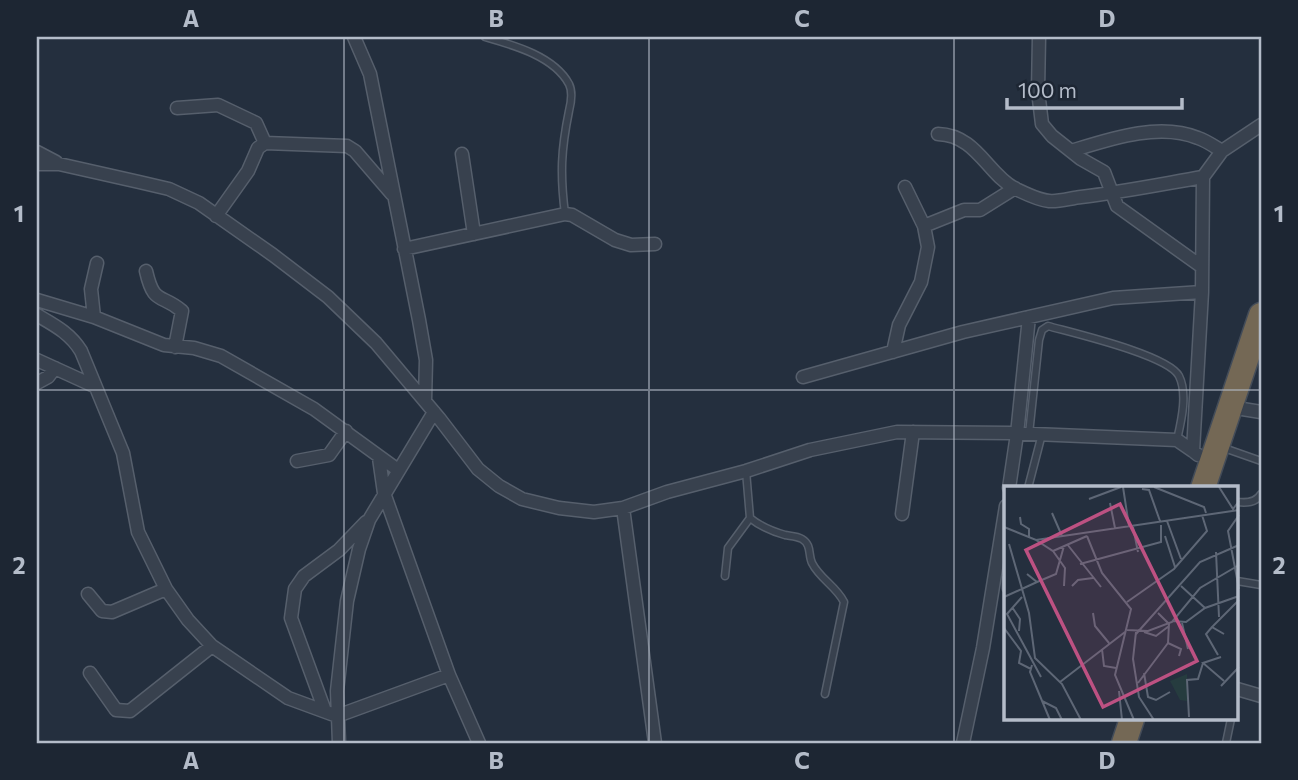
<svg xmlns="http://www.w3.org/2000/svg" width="1298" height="780" viewBox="0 0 1298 780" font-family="Commissioner,sans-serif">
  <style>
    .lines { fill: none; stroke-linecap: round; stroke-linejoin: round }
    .lane-casing { stroke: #565f6c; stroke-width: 9 }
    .street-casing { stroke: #565f6c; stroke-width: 15 }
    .highway-casing { stroke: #434c59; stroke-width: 27 }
    .lane { stroke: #38414e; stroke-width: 6 }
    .street { stroke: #38414e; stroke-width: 12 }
    .highway { stroke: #746855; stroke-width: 24 }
    .grid { fill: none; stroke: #b4bcc9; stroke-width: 2; stroke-opacity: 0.55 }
    .inset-road { fill: none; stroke: #5e6776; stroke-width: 2 }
    .view { fill: #bd5182; fill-opacity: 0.15; stroke: #bd5182; stroke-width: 3.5 }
    .inset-edge { fill: none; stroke: #b4bcc9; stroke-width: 3.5 }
    .neatline { fill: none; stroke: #b4bcc9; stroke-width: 2.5 }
    .grid-label { font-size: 23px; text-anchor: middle; font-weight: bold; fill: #b4bcc9 }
  </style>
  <rect width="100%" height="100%" fill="#242f3e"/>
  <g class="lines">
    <defs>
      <path id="lane" d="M485 37C513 45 554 56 569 84 573 92 571 103 569 111 561 150 560 174 565 214
        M1029 434 1039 340 1042 330 1048 326C1073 333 1168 355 1179 376 1188 394 1181 422 1177 440
        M1224 448 1261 461
        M1028 488 1042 434
        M1237 502C1246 503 1256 503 1261 494
        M750 518C761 527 771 531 785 535 790 536 797 536 802 539 812 545 808 555 812 563 820 579 836 586 844 602L825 694
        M725 576 728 548 750 518 746 471
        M1006 579V589
        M1237 581 1261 585
        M1226 743 1231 719"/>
      <path id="street" d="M354 37 370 74 419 320 426 360 425 401
        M1039 37 1038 91 1042 124 1052 136 1081 159 1104 172 1117 206 1202 267
        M177 108 218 105 256 123 265 143
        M938 134C976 135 987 173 1014 188 1024 193 1039 200 1049 201 1059 202 1071 198 1081 197 1122 192 1162 184 1203 177
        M1071 151C1110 139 1159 122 1198 138 1207 141 1215 147 1222 151
        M37 152 56 162
        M462 154 474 234
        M37 164H59L139 182 169 189 199 203 273 255 328 297 376 343 439 418 478 469 499 486 522 499 559 508 594 512 623 508 667 492 746 471 810 450 897 432 1011 433 1177 440 1193 451
        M216 216 248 171 258 148 265 143 347 146 355 151 392 194
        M924 226 964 210H980L1015 188
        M404 249 565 214 572 215 615 240 631 245 655 244
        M146 271C154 306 161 293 182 311L175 347
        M37 300 94 317 164 345 194 348 221 356 314 409 398 470
        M37 315C54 325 70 333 81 351L123 453 138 532 166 589 188 620 212 646 288 698 337 716 449 675
        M94 317 91 289 97 263
        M893 352 899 325 921 282 928 247 924 226 905 187
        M37 360 94 386
        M803 377 963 332 1113 298 1202 292
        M37 383 48 377 55 368
        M1230 407 1261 412
        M1198 455 1193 451 1202 292 1203 177 1222 151 1261 125
        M379 458 384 493 449 675 479 743
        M297 461 329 455 346 431
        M1009 488 1017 434 1029 317
        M623 508 655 743
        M902 514 913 432
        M88 594 102 611 112 612 166 589
        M90 673 116 710 130 711 212 646
        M1237 689 1261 696
        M325 711 291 618 295 589 304 576 339 550 366 522
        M339 743 337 691 347 601 359 549 369 520 434 412
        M963 743 983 648 1006 506"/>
      <path id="highway" d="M1203 488 1261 315
        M1124 743 1132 719"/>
    </defs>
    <use href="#lane" class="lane-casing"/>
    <use href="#street" class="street-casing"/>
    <use href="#highway" class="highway-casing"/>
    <use href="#lane" class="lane"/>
    <use href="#street" class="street"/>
    <use href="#highway" class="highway"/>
  </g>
  <path class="grid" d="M344 37V743M649 37V743M954 37V743M37 390H1261"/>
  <g transform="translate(1004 486)">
    <rect width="234" height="234" fill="#242f3e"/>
    <path d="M183 188V215L176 214 166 195Z" fill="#263c3f"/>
    <path class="inset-road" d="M119 1 125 40M150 1 200 21 202 27M215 1 229 23 235 15M138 3 145 4 156 35M85 13 117 1M106 17 111 42M48 27 58 50M235 29 224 45 235 103M16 31 17 38 25 43V51M163 35 177 73M0 41 32 54 235 24M129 41 134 66M83 50 98 87 127 123 111 189 130 234M161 50 171 81M32 54 49 65 83 50M5 58 25 127 31 172 58 198 77 234M63 58 97 101M49 65 61 82 60 100M212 66 215 131M76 78 157 56V39M23 88 33 96 52 88 60 60M68 100 74 94 89 92M177 100 201 122M0 111 33 96M18 111 3 128 37 191M123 116 170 83 203 45 198 29M8 121 16 133 15 145M89 127 91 140 105 157M169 135 182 136 201 122 235 110M178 137 184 163M208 141 202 148 214 169M0 142 17 165 15 177 27 183M123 144 144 145 168 136 196 102 235 79M132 146 129 173 135 211 150 234M140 146 152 150 165 140M132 148 196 76 235 59M220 148 208 141 235 114M164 157 177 163 175 170M98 163 100 180 112 182M217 171 199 177 220 195M28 179 26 186 46 234M140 187 144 211 152 214 166 206M56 196 121 146M134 197 164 157 165 138 154 127M217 200 235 181M115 205 118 234M38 215 52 222 58 234M185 231 183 194 194 193 199 177"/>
    <path class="view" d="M116 18 193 175 99 221 22 64Z"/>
    <rect width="234" height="234" class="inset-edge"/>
  </g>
  <rect width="1298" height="780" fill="none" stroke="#1d2633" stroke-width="77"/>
  <path d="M1007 98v10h175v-10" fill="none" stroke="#b4bcc9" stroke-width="3.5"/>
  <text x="1018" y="98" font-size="21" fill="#b4bcc9" stroke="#1d2633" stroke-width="5" paint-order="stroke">100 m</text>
  <rect x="38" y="38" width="1222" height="704" class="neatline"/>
  <g class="grid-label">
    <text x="191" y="27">A</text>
    <text x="496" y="27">B</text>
    <text x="802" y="27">C</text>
    <text x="1107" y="27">D</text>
    <text x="19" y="222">1</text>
    <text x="1279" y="222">1</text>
    <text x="19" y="574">2</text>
    <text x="1279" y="574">2</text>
    <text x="191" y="769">A</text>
    <text x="496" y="769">B</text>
    <text x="802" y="769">C</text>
    <text x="1107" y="769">D</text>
  </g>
</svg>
